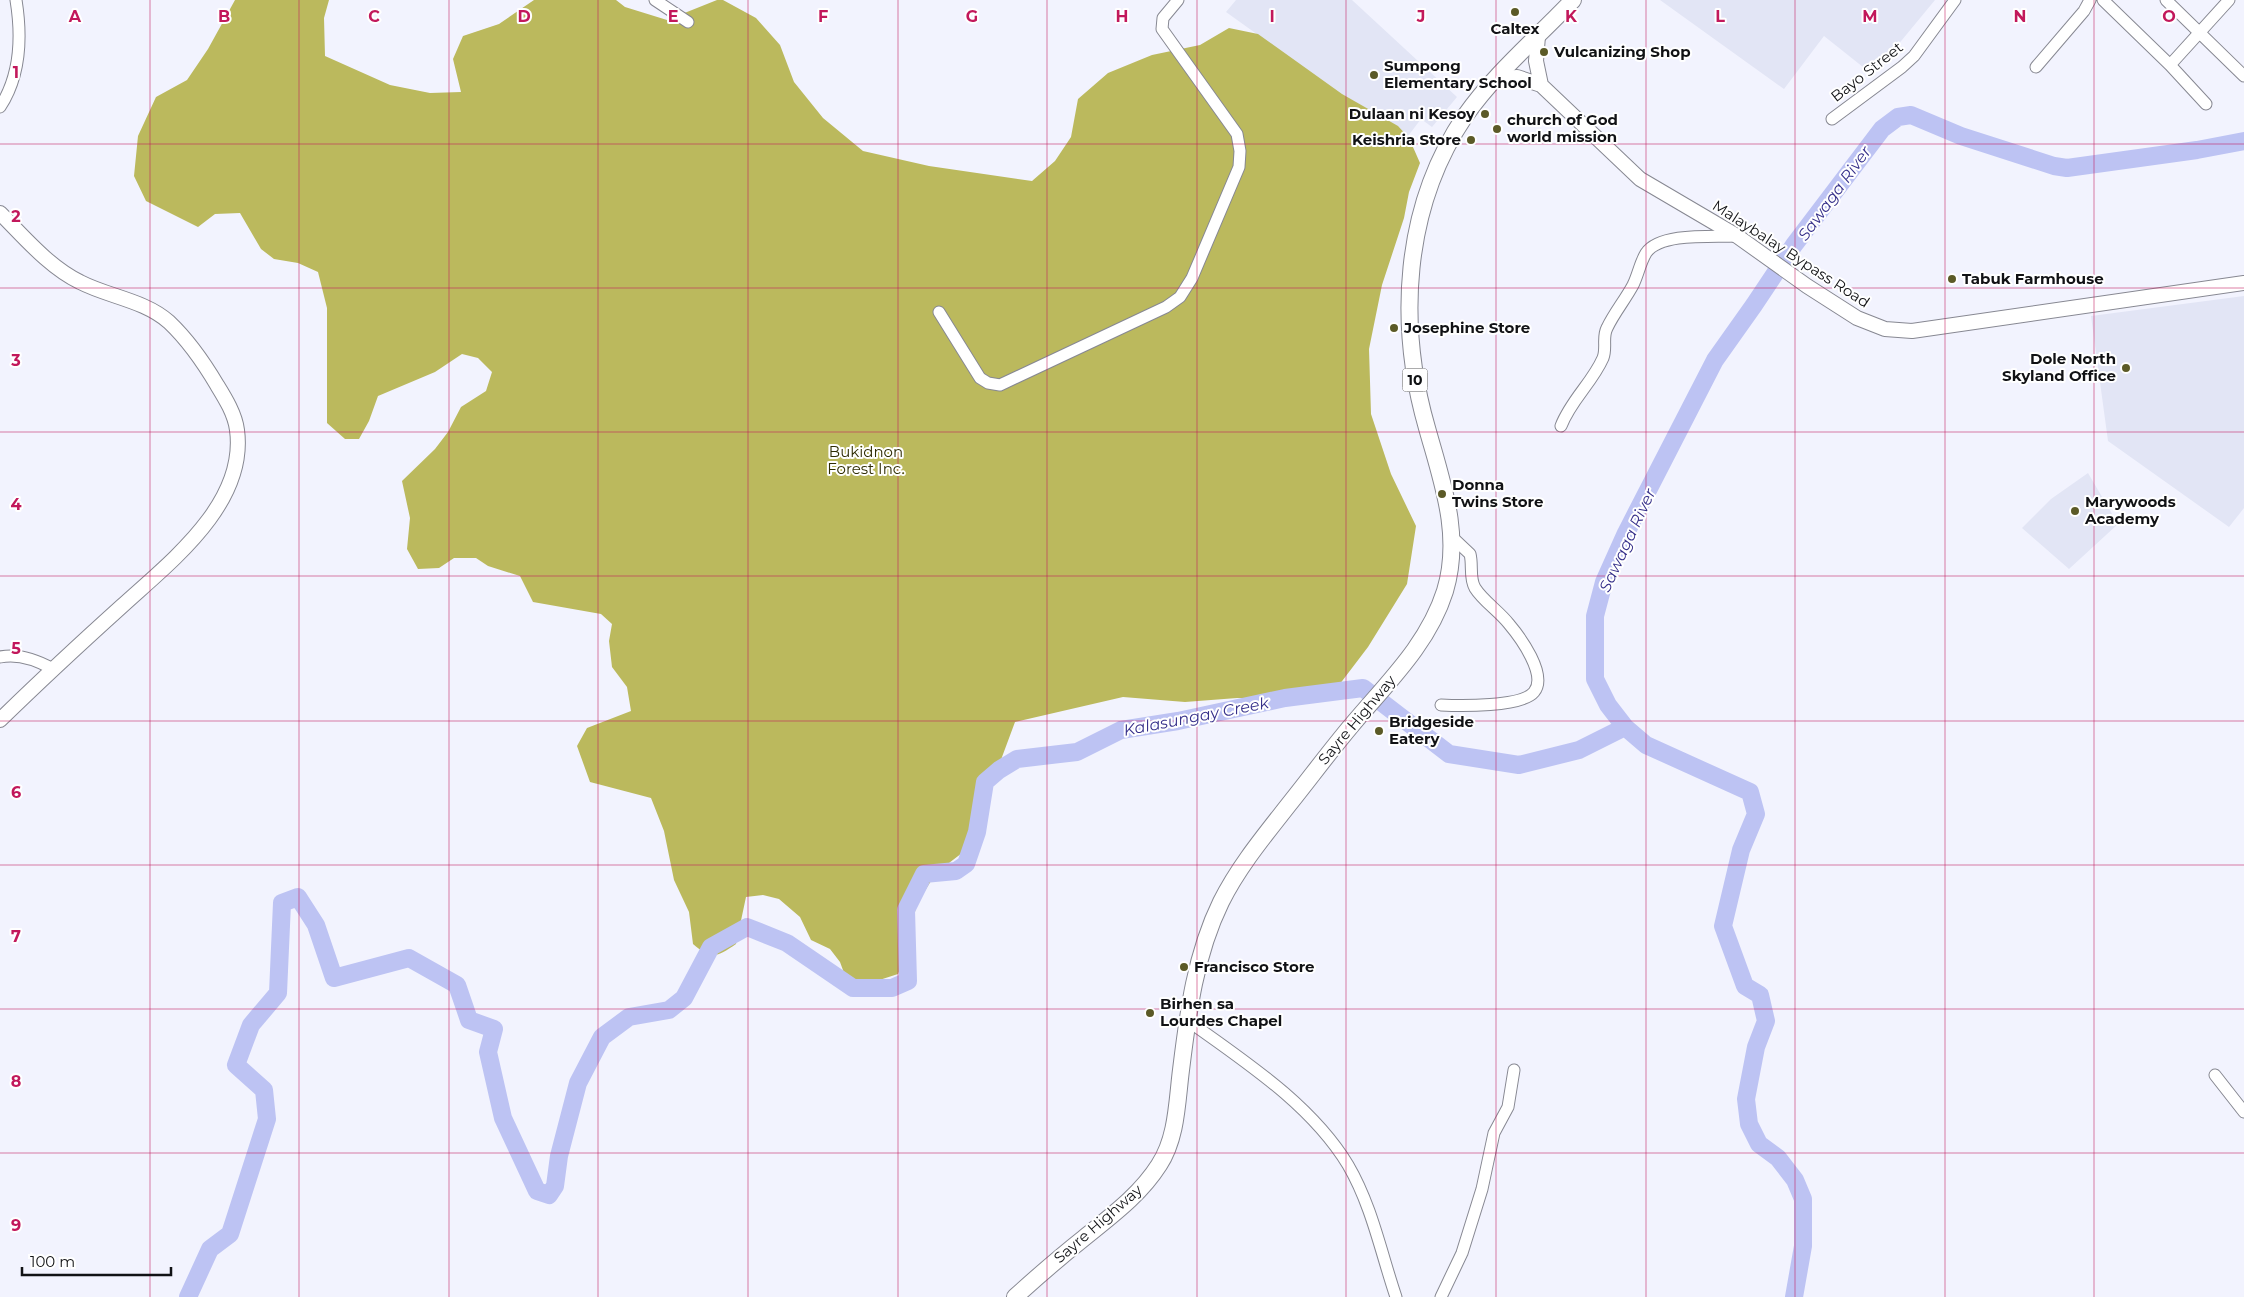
<svg xmlns="http://www.w3.org/2000/svg" width="2244" height="1297" viewBox="0 0 2244 1297" font-family="Montserrat,sans-serif">
  <style>
    .built { fill: #e2e5f5 }
    .forest { fill: #bbb95d }
    .lines { fill: none; stroke-linecap: round; stroke-linejoin: round }
    .river { stroke: #bdc3f3; stroke-width: 18 }
    .minor-casing { stroke: #878892; stroke-width: 13 }
    .major-casing { stroke: #878892; stroke-width: 16 }
    .highway-casing { stroke: #878892; stroke-width: 18 }
    .minor { stroke: #fff; stroke-width: 11 }
    .major { stroke: #fff; stroke-width: 14 }
    .highway { stroke: #fff; stroke-width: 16 }
    .grid { fill: none; stroke: #c2185b; stroke-width: 1; stroke-opacity: 0.55 }
    .poi-dot { fill: #5b5a27; stroke: #fff; stroke-width: 2 }
    .labels { text-anchor: middle; stroke-width: 4; stroke-linejoin: round; paint-order: stroke }
    .shield { fill: #fff; stroke: #58595b; stroke-width: 1 }
    .shield-label { font-size: 14px; font-weight: bold; fill: #111215 }
    .poi-label { font-size: 15px; font-weight: bold; fill: #111215; stroke: #fff; text-anchor: start }
    .street-label { font-size: 15px; fill: #111215; stroke: #fff }
    .park-label { font-size: 15px; fill: #2e2c03; stroke: #fff }
    .water-label { font-size: 16px; font-style: italic; fill: #36308a; stroke: #fff }
    .grid-label { font-size: 16px; text-anchor: middle; font-weight: bold; fill: #c2185b; stroke: #fff; stroke-width: 4; stroke-linejoin: round; paint-order: stroke }
  </style>
  <rect width="100%" height="100%" fill="#f2f3fe"/>
  <path class="built" d="M1236 0H1352L1457 97 1432 127 1421 119 1405 140 1226 12Z
    M1660 0H1935L1873 75 1824 36 1784 89Z
    M2244 296V508L2229 527 2108 441 2091 316Z
    M2088 473 2118 524 2069 569 2022 528 2051 499Z"/>
  <path class="forest" d="M235 0H329L324 18 325 56 390 85 430 93 461 92 453 59 463 36 499 24 534 0H616L625 7 667 20 717 0H723L756 18 780 45 794 82 823 118 863 151 929 166 1032 181 1055 161 1071 137 1078 99 1108 73 1152 55 1200 45 1229 28 1258 34 1342 94 1398 126 1409 138 1420 163 1409 192 1404 218 1382 285 1369 349 1371 414 1391 474 1416 526 1407 584 1368 647 1333 693 1285 698H1237L1185 702 1123 697 1015 722 979 819 962 853 936 873 916 905 911 941 898 974 867 984 847 981 840 962 830 949 811 940 800 917 779 899 763 895 746 897 736 944C717 957 712 960 693 944L689 912 674 880 664 831 651 798 590 782 577 746 587 728 631 711 627 687 612 667 609 641 612 624 601 614 533 602 520 576 488 566 476 558H454L439 568 418 569 407 549 410 518 402 481 435 449 448 432 461 407 486 391 492 372 478 358 462 354 435 372 378 396 369 421 359 439H345L327 423V308L318 272 298 263 274 259 261 249 240 213 215 214 198 227 146 201 134 176 138 136 156 97 187 80 208 49Z"/>
  <g class="lines">
    <path class="river" d="M188 1297 210 1249 230 1234 267 1119 264 1090 236 1065 251 1025 278 993 282 903 298 897 316 925 334 978 409 958 457 985 469 1020 494 1029 488 1052 503 1118 537 1191 549 1195 555 1186 559 1156 578 1083 602 1037 629 1017 669 1010 684 998 711 947 747 927 787 943 853 988H892L908 981 906 910 924 874 956 871 966 864 977 832 985 782 999 770 1017 759 1077 752 1121 730 1178 721 1285 698 1363 688 1449 754 1519 765 1579 750 1625 727
      M1794 1297 1803 1246V1199L1795 1180 1778 1158 1759 1144 1749 1124 1746 1099 1756 1047 1766 1021 1760 995 1745 986 1723 926 1741 850 1756 814 1750 792 1646 745 1625 727 1608 705 1595 679V616L1604 582 1626 533 1715 360 1754 305 1794 245 1882 129 1898 117 1911 115 1961 136 2054 166 2067 168 2197 150 2244 141"/>
    <defs>
      <path id="minor" d="M655 0 688 22
        M2103 0 2170 65 2206 104
        M2166 0 2244 76
        M2170 65 2229 0
        M2036 67 2084 11 2090 0
        M0 107C21 75 22 37 16 0
        M1832 119 1902 67 1914 56 1955 0
        M939 312 980 378 988 383 1000 385 1166 307 1180 297 1192 278 1239 167 1240 151 1237 134 1162 29 1163 18 1178 0
        M1561 426C1571 400 1592 383 1603 358 1607 348 1602 337 1607 328 1614 313 1625 300 1633 285 1638 275 1640 263 1646 253 1660 232 1714 237 1737 236
        M0 657C19 653 37 660 53 669
        M1441 705C1460 706 1522 707 1534 692 1548 675 1520 637 1509 624 1499 611 1483 601 1475 588 1469 578 1473 565 1470 554L1452 537
        M1187 1020C1244 1061 1311 1104 1348 1165 1372 1206 1381 1253 1396 1297
        M2215 1075 2244 1112
        M1441 1297 1462 1253 1482 1189 1494 1133 1508 1107 1514 1070"/>
      <path id="major" d="M1538 36 1536 61 1541 85
        M1495 79 1517 77 1541 85 1640 179 1737 236 1807 286 1857 318 1885 329 1912 331 2244 283
        M0 213C24 237 49 267 80 282 109 297 144 300 169 322 188 340 204 363 217 385 225 398 235 414 237 430 247 504 170 562 122 606 81 643 40 681 0 720"/>
      <path id="highway" d="M1015 1297C1037 1277 1060 1257 1084 1238 1111 1216 1140 1195 1159 1165 1177 1138 1177 1101 1181 1070 1188 1013 1195 955 1221 902 1239 866 1265 835 1290 803 1310 778 1330 751 1351 726 1386 684 1428 645 1445 591 1462 535 1442 482 1427 428 1397 324 1403 208 1465 116 1495 73 1537 38 1573 0"/>
    </defs>
    <use href="#minor" class="minor-casing"/>
    <use href="#major" class="major-casing"/>
    <use href="#highway" class="highway-casing"/>
    <use href="#minor" class="minor"/>
    <use href="#major" class="major"/>
    <use href="#highway" class="highway"/>
  </g>
  <path class="grid" d="M150 0V1297M299 0V1297M449 0V1297M598 0V1297M748 0V1297M898 0V1297M1047 0V1297M1197 0V1297M1346 0V1297M1496 0V1297M1646 0V1297M1795 0V1297M1945 0V1297M2094 0V1297M0 144H2244M0 288H2244M0 432H2244M0 576H2244M0 721H2244M0 865H2244M0 1009H2244M0 1153H2244"/>
  <g class="poi-dot">
    <circle cx="1515" cy="12" r="5"/>
    <circle cx="1544" cy="52" r="5"/>
    <circle cx="1374" cy="75" r="5"/>
    <circle cx="1485" cy="114" r="5"/>
    <circle cx="1497" cy="129" r="5"/>
    <circle cx="1471" cy="140" r="5"/>
    <circle cx="1952" cy="279" r="5"/>
    <circle cx="1394" cy="328" r="5"/>
    <circle cx="2126" cy="368" r="5"/>
    <circle cx="1442" cy="494" r="5"/>
    <circle cx="2075" cy="511" r="5"/>
    <circle cx="1379" cy="731" r="5"/>
    <circle cx="1184" cy="967" r="5"/>
    <circle cx="1150" cy="1013" r="5"/>
  </g>
  <g class="labels">
    <rect class="shield" x="1402.5" y="368.5" width="25" height="23" rx="4"/>
    <g class="shield-label">
      <text x="1415" y="385">10</text>
    </g>
    <g class="poi-label">
      <text x="1515" y="34" text-anchor="middle">Caltex</text>
      <text x="1554" y="57">Vulcanizing Shop</text>
      <text x="1384" y="71">Sumpong<tspan x="1384" dy="17">Elementary School</tspan></text>
      <text x="1475" y="119" text-anchor="end">Dulaan ni Kesoy</text>
      <text x="1507" y="125">church of God<tspan x="1507" dy="17">world mission</tspan></text>
      <text x="1461" y="145" text-anchor="end">Keishria Store</text>
      <text x="1962" y="284">Tabuk Farmhouse</text>
      <text x="1404" y="333">Josephine Store</text>
      <text x="2116" y="364" text-anchor="end">Dole North<tspan x="2116" dy="17">Skyland Office</tspan></text>
      <text x="1452" y="490">Donna<tspan x="1452" dy="17">Twins Store</tspan></text>
      <text x="2085" y="507">Marywoods<tspan x="2085" dy="17">Academy</tspan></text>
      <text x="1389" y="727">Bridgeside<tspan x="1389" dy="17">Eatery</tspan></text>
      <text x="1194" y="972">Francisco Store</text>
      <text x="1160" y="1009">Birhen sa<tspan x="1160" dy="17">Lourdes Chapel</tspan></text>
    </g>
    <g class="street-label">
      <text transform="translate(1867 72) rotate(-38)" y="5">Bayo Street</text>
      <text transform="translate(1791 254) rotate(33)" y="5">Malaybalay Bypass Road</text>
      <text transform="translate(1357 720) rotate(-50)" y="5">Sayre Highway</text>
      <text transform="translate(1098 1224) rotate(-41)" y="5">Sayre Highway</text>
    </g>
    <g class="park-label">
      <text x="866" y="457">Bukidnon<tspan x="866" dy="17">Forest Inc.</tspan></text>
    </g>
    <g class="water-label">
      <text transform="translate(1834 193) rotate(-54)" y="6">Sawaga River</text>
      <text transform="translate(1627 540) rotate(-65)" y="6">Sawaga River</text>
      <text transform="translate(1196 716) rotate(-11)" y="6">Kalasungay Creek</text>
    </g>
  </g>
  <g class="grid-label">
    <text x="75" y="22">A</text>
    <text x="224" y="22">B</text>
    <text x="374" y="22">C</text>
    <text x="524" y="22">D</text>
    <text x="673" y="22">E</text>
    <text x="823" y="22">F</text>
    <text x="972" y="22">G</text>
    <text x="1122" y="22">H</text>
    <text x="1272" y="22">I</text>
    <text x="1421" y="22">J</text>
    <text x="1571" y="22">K</text>
    <text x="1720" y="22">L</text>
    <text x="1870" y="22">M</text>
    <text x="2020" y="22">N</text>
    <text x="2169" y="22">O</text>
    <text x="16" y="78">1</text>
    <text x="16" y="222">2</text>
    <text x="16" y="366">3</text>
    <text x="16" y="510">4</text>
    <text x="16" y="654">5</text>
    <text x="16" y="798">6</text>
    <text x="16" y="942">7</text>
    <text x="16" y="1087">8</text>
    <text x="16" y="1231">9</text>
  </g>
  <path d="M22 1267v8h149v-8" fill="none" stroke="#111215" stroke-width="2.5"/>
  <text x="30" y="1267" font-size="15" fill="#111215" stroke="#ffffff" stroke-width="4" paint-order="stroke">100 m</text>
</svg>
